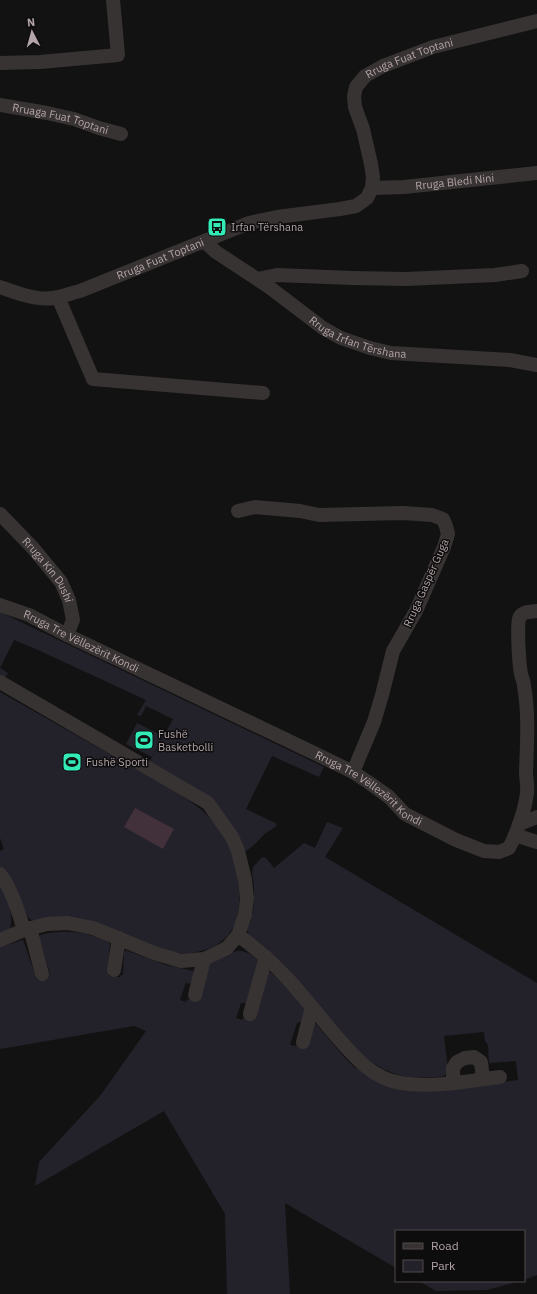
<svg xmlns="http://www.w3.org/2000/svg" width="537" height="1294" viewBox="0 0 537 1294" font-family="'IBM Plex Sans',sans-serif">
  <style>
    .green { fill: #23222b }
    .water { fill: #42313a }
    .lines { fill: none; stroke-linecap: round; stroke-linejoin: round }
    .minor { stroke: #383333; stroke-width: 14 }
    .labels { text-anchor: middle; stroke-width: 3; stroke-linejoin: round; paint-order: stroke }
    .street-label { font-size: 11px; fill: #b3a4a8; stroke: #0e0d0d }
    .poi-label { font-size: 11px; fill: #b3a4a8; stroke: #0e0d0d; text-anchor: start }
  </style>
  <rect width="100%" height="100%" fill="#131212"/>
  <path class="green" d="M0 612 324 767 319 777 272 756 246 809 277 824C275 829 271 829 267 832 260 838 254 847 245 851L229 823 149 763 173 719 146 706 141 716 137 715 146 700 38 650 14 640 0 668 8 673 4 680 0 677Z
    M0 692 173 790C193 803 206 811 221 831 225 837 229 844 232 850 234 854 234 860 235 865 240 885 244 918 228 935 217 948 201 952 184 954L33 922 28 917 0 867V851L4 849 0 838Z
    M137 723 163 736 152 757 126 744Z
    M327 822 343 828 325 857 537 983V1275L524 1280V1231H396V1268L285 1203 290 1294H227L225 1214 164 1111 35 1186 39 1162 100 1096 146 1031 134 1026 0 1049V947L23 940 37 980 48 977 47 975 50 974 39 937 40 935C64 929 88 931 110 943L108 969 109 976 120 977 121 975H123L124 953 125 950 166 965 194 971 193 982 188 984 186 982 180 1000 186 1002 187 999 196 1002C200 991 203 972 210 964 212 961 217 959 220 957 238 949 244 948 259 961L246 1003H241L236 1018 242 1020 243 1018 252 1020 269 971 285 985 305 1009 304 1021 297 1023 290 1045 296 1046 312 1025 316 1024 345 1058 354 1067 375 1080 452 1088 518 1080 516 1061 489 1063 488 1045 485 1041 484 1032 444 1036 448 1070 447 1073 444 1076 436 1077H410L398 1075 383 1069 361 1055 249 935 247 929 251 920 254 906V885L252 874 253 867 262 857 266 858 274 868 304 843 315 848Z
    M0 887C8 899 14 915 10 929L0 933Z
    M419 1281H520L487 1290 436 1291Z"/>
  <path class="water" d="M135 808 174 829 163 849 124 827Z"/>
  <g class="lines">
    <g class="minor">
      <path d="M0 63 40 62 118 55 113 0"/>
      <path id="s1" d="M0 105 47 113 74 119 99 128 121 134"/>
      <path id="s2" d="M372 188 404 187 537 173"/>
      <path id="s3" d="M204 241 216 252 269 287 323 328 341 338 370 348 391 353 510 360 537 365"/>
      <path d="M257 279 277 275 352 278 406 279 495 275 522 271"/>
      <path id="s4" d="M0 287C14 292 37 301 53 298 62 297 71 293 80 291L249 223 277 217 340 209 356 206 367 198 372 188 373 177 371 164 363 129 355 107 354 96 356 87 365 76 383 66 433 47 537 21"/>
      <path d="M58 297 93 379 263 393"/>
      <path d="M238 511 255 507 300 511 319 515 403 513 432 515 443 519 446 526 448 534 444 547 416 611 393 651 382 695 374 722 353 772"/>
      <path id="s5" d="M0 514 33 548 61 582 69 600 73 620 67 635"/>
      <path id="s6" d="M0 605 29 615 67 635 312 752 353 772 371 784 389 797 405 814 456 840 484 851 499 852 509 848C517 833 525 810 527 793 528 786 526 779 526 772 527 743 529 714 524 686 524 682 522 678 521 674 519 663 517 629 519 619 521 611 530 612 537 611"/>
      <path d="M0 682 208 803 232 837 238 851 245 880 247 899 245 915 238 935 227 948 204 959 181 961 154 953 93 928 68 923 47 924 24 930 0 940"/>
      <path d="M519 824 537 817"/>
      <path d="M515 835 537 842"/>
      <path d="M0 874C12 890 18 911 24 930"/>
      <path d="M30 928 42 974"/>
      <path d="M238 935C257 949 272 962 288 979 303 996 317 1013 331 1030 350 1052 370 1078 400 1083 433 1088 468 1081 500 1077"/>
      <path d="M114 970 119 938"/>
      <path d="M195 995 204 959"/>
      <path d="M250 1014 266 957"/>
      <path d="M303 1042 312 1007"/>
      <path d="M453 1082V1068L457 1062 465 1058 474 1057 481 1062 483 1079"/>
    </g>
  </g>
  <defs>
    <symbol id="bus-square" viewBox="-11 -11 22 22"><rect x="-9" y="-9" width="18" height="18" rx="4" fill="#32ebb7" stroke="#0e0d0d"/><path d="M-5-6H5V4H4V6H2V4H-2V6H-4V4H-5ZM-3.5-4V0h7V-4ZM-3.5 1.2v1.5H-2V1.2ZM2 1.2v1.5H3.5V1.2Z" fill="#111"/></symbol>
    <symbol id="stadium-square" viewBox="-11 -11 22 22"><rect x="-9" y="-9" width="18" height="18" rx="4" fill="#32ebb7" stroke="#0e0d0d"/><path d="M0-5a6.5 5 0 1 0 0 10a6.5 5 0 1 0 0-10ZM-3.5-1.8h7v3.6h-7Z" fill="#111"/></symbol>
  </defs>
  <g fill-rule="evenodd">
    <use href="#bus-square" x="206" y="216" width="22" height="22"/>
    <use href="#stadium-square" x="133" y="729" width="22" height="22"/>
    <use href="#stadium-square" x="61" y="751" width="22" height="22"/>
  </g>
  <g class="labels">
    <g class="street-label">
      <text dy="4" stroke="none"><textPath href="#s4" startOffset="564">Rruga Fuat Toptani</textPath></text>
      <text dy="4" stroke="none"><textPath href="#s1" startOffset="62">Rruaga Fuat Toptani</textPath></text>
      <text dy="4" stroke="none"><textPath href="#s2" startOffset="83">Rruga Bledi Nini</textPath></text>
      <text dy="4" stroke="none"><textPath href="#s4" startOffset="169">Rruga Fuat Toptani</textPath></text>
      <text dy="4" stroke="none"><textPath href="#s3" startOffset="184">Rruga Irfan Tërshana</textPath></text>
      <text dy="4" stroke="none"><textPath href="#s5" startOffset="74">Rruga Kin Dushi</textPath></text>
      <text transform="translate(426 583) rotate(-66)" y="4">Rruga Gaspër Guga</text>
      <text dy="4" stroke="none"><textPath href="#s6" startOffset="89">Rruga Tre Vëllezërit Kondi</textPath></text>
      <text dy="4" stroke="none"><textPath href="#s6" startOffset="413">Rruga Tre Vëllezërit Kondi</textPath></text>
    </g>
    <g class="poi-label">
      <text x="231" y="231">Irfan Tërshana</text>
      <text x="158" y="738">Fushë<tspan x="158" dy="13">Basketbolli</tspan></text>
      <text x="86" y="766">Fushë Sporti</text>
    </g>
  </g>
  <rect x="395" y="1230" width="130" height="52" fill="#0e0d0d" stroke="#50494b"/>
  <rect x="403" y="1243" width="20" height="6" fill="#383333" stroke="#50494b"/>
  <text x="431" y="1250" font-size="12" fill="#b3a4a8">Road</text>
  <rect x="403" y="1260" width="20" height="12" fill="#23222b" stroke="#50494b"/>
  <text x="431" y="1270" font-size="12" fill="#b3a4a8">Park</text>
  <g transform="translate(32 32) rotate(354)" stroke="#0e0d0d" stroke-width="3" paint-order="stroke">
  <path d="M0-3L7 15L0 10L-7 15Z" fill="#b3a4a8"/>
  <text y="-6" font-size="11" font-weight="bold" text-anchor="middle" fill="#b3a4a8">N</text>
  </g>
</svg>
